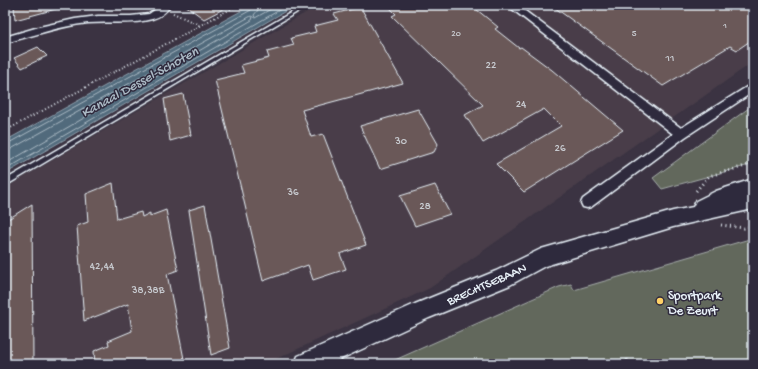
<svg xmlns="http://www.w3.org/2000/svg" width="758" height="369" viewBox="0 0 758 369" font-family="'Gochi Hand',sans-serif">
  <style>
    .built { fill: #493e49 }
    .green { fill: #62685b; stroke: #a5acaa }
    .water { fill: #516a7b; stroke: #8da0ad }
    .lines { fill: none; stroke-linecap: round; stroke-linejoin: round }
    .shore { stroke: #acbbc6; stroke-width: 1 }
    .building { fill: #6a5958; stroke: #e8f1f8 }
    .service-casing { stroke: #e8f1f8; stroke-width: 3 }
    .minor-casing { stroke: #e8f1f8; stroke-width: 3 }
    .secondary-casing { stroke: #e8f1f8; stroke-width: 3 }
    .path-far1 { stroke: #e8f1f8; stroke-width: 2; stroke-dasharray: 1 2.5; stroke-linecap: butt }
    .path { stroke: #e8f1f8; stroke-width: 3; stroke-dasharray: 1 3.5; stroke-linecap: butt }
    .service { fill: #2f2a3d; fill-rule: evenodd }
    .minor { fill: #2f2a3d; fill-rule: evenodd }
    .secondary { fill: #2f2a3d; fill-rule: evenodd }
    .poi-dot { fill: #ffd166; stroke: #2f2a3d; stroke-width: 1.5 }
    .labels { text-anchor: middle; stroke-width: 3; stroke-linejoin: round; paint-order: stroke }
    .far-number-label { font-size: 9px; fill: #c8cbd0 }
    .number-label { font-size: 11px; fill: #c8cbd0 }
    .street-label { font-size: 13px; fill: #e8f1f8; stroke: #2f2a3d }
    .poi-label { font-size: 13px; fill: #e8f1f8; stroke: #2f2a3d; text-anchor: start }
    .water-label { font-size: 14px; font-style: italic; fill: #acbbc6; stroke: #2f2a3d }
  </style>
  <rect width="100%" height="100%" fill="#3b3342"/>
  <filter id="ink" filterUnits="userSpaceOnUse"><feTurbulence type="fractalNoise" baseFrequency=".025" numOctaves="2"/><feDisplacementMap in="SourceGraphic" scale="8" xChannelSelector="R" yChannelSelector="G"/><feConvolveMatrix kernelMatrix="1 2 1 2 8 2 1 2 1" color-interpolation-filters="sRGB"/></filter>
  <g filter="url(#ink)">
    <path class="built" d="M319 5H753V62L430 288 265 364H5V188Z"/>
    <path class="green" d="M753 105V164L662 189 653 178Z
      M753 238V364H386L559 287 571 284 574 290Z"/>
    <path class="water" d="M252 5H296L5 174V141Z"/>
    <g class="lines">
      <path class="shore" d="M259 5 258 10 254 15 255 18 278 5
        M5 145 251 10 253 5
        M5 150 11 149 251 16 253 17 252 20 5 164
        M5 170 288 5"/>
    </g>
    <path class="building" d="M14 5H55L56 9 15 20Z
      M185 5H231L204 19Z
      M387 5H471L498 27 495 29 519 48 521 47 552 70 623 130 524 192 496 164 561 126 544 109 483 143 465 115 483 105 392 16 396 14Z
      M551 5H743L753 11V39L737 50 730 46 663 86Z
      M357 8H361L403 83 302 110 311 137 323 134 366 245 340 254 346 269 313 280 308 265 263 281 215 80 244 73 241 65 269 58 267 52 294 45 291 38 316 32 314 26 338 20 334 14Z
      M38 47 47 56 22 68 14 58Z
      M183 94 191 135 170 141 164 99Z
      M418 109 438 144 434 152 380 169 360 126Z
      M113 183 117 219 141 212 142 217 150 213V216L166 210 178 270 167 274 185 364H95L94 351 109 345 108 341 132 331 128 304 84 321 77 226 88 222 86 194Z
      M435 185 450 214 415 226 400 196Z
      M32 204 33 364H5V221Z
      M205 205 230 348 211 355 189 210Z"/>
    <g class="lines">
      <defs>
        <path id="service" d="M304 5H309L5 186V180Z"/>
        <path id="minor" d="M162 5H171C166 12 161 17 152 19 132 25 109 21 88 23 59 26 33 36 5 43V37L39 27 75 19 98 16H131L149 14Z
          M507 5H517L681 128 753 83V92L685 137 591 207 587 208 583 207 581 203 583 199 673 134Z"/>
        <path id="secondary" d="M753 179V193L751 194 753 193V209L673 227 545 266 510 285 429 318 330 364H295L298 356 415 304 496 271 541 249 673 211 693 207 696 201 716 191Z"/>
      </defs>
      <use href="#service" class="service-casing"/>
      <use href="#minor" class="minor-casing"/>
      <use href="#secondary" class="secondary-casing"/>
      <path class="path-far1" d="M173 13 199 25
        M5 131 238 5"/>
      <path class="path" d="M696 191 709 176 753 164
        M721 225 744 228 753 226
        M627 359 628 364"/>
      <use href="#service" class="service"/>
      <use href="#minor" class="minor"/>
      <use href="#secondary" class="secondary"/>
    </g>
  </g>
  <circle class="poi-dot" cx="660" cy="301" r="4"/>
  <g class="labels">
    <g class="far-number-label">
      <text x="725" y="28">1</text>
      <text x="456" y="36">20</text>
      <text x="634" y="36">5</text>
    </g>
    <g class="number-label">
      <text x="670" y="61">11</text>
      <text x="491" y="68">22</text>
      <text x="521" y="107">24</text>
      <text x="401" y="144">30</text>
      <text x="560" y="151">26</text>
      <text x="293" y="195">36</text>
      <text x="425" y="209">28</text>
      <text x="102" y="269">42,44</text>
      <text x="148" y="293">38,38B</text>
    </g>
    <g class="street-label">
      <text transform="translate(486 283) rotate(-24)" y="5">BRECHTSEBAAN</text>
    </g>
    <g class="poi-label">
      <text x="668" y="299">Sportpark<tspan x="668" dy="15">De Zeurt</tspan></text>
    </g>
    <g class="water-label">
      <text transform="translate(139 81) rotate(-29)" y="5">Kanaal Dessel-Schoten</text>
    </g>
  </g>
  <rect width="758" height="369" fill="none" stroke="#2f2a3d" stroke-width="20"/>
  <rect x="10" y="10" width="738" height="349" fill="none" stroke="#e8f1f8" stroke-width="1.5" filter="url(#ink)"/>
</svg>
